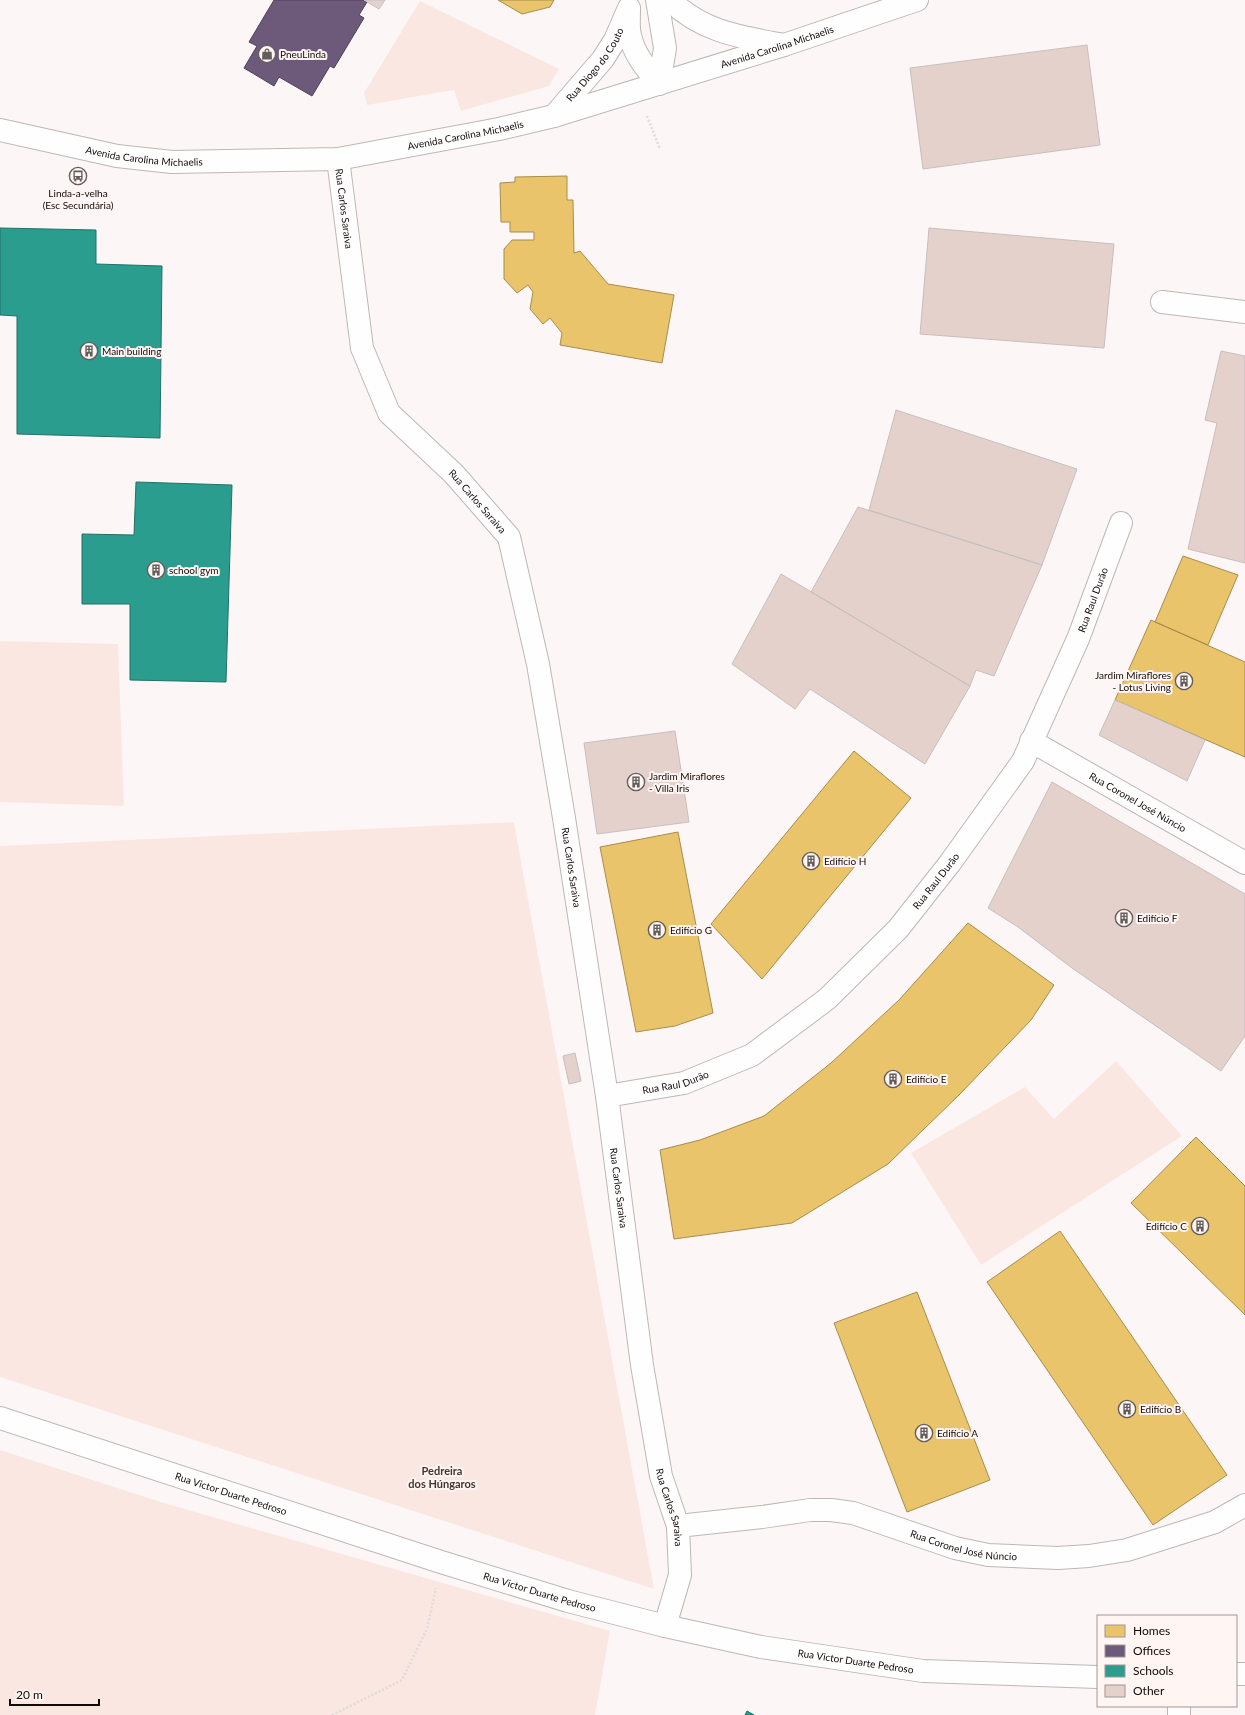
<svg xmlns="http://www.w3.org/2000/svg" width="1245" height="1715" viewBox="0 0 1245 1715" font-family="Lato,sans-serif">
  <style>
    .green { fill: #fbe7e2 }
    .homes { fill: #e9c46a; stroke: #a88c4d }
    .offices { fill: #6d597a; stroke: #514158 }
    .schools { fill: #2a9d8f; stroke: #227166 }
    .building { fill: #e4d1cc; stroke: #c6bfbd }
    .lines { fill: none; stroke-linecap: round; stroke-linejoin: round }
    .minor-casing { stroke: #bdb7b6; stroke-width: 24 }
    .tertiary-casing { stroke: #bdb7b6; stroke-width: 24 }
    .path { stroke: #dddcdc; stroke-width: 2.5; stroke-dasharray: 2 2; stroke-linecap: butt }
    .minor { stroke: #fffefe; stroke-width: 22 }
    .tertiary { stroke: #fffefe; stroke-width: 22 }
    .labels { text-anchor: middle; stroke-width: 4; stroke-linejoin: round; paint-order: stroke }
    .street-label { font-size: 10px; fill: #110a08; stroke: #fff5f3 }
    .poi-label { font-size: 10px; fill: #110a08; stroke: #fff5f3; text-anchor: start }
    .neighbourhood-label { font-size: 11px; font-weight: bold; fill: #45332e; stroke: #fff5f3 }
  </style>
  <rect width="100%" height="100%" fill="#fcf7f6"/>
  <path class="green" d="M420 1 559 69 549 86 461 111 454 90 367 105 364 93Z
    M0 641 118 644 124 806 0 802Z
    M514 822V823L654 1589 0 1377V846Z
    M1116 1061 1182 1136 981 1265 911 1153 1025 1087 1054 1119Z
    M0 1450 164 1503 610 1631 595 1715H0Z"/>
  <path class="homes" d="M498 0H554L550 7 522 14Z
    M567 176V200H573L574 253 580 251 608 284 674 295 662 363 560 345 562 333 550 318 543 324 530 309 533 292 528 285 517 293 504 279V249L512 240H534V232H510V222H501L500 183 515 182V177Z
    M1183 556 1238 575 1208 645 1155 622Z
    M1151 620 1245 662V757L1115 700Z
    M854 751 911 798 762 979 711 924Z
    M678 832 713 1013 675 1026 636 1032 600 847Z
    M968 923 1054 985 1031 1020 960 1094 888 1164 792 1223 674 1239 660 1150 700 1140 764 1116 831 1063 899 1000Z
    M1196 1137 1245 1186V1315L1131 1203Z
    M1060 1231 1227 1475 1153 1525 987 1282Z
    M917 1292 990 1480 907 1512 834 1323Z"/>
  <path class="offices" d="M274 0H364L367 2 359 15 364 18 334 68 330 66 312 96 279 77 274 86 244 68 257 46 249 42Z"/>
  <path class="schools" d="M0 228 96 230V264L162 266 160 438 17 434V316L0 315Z
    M136 482 232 485 226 682 130 680V604H82V534L134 535Z
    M747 1711 754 1715H745Z"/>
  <path class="building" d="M364 0H385L379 9Z
    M1087 45 1100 145 923 169 910 68Z
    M929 228 1114 244 1104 348 920 334Z
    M1221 351 1245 356V563L1188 549 1217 423 1205 420Z
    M896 410 1077 469 1042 565 869 510Z
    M858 507 1042 565 994 676 976 670 970 686 811 592Z
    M781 574 970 686 925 764 810 689 795 709 732 664Z
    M1115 700 1205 740 1187 781 1099 735Z
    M675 731 689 822 597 834 584 743Z
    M1052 782 1245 894V1036L1221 1071 1072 968 1018 927 988 908Z
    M575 1053 581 1081 569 1084 563 1056Z"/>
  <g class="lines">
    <defs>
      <g id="minor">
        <path d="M657 0 665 48 659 84"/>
        <path d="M670 0C702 32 741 37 784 45"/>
        <path d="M629 10C629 18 628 28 630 35 634 55 647 69 659 84"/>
        <path id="s1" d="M554 116 603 59 615 40 629 8"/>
        <path id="s2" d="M338 159 362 348 389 413 454 474 509 537 538 664 564 818 607 1096 642 1365 661 1476 678 1526 680 1575 665 1626"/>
        <path d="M1162 302 1245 312"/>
        <path id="s3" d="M1031 741 1245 863"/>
        <path id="s4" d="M607 1096 684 1083 752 1055 827 999 898 929 950 863 1023 761 1078 639 1121 523"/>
        <path id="s5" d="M0 1418 441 1562 568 1601 665 1626 761 1647 923 1671 1098 1677"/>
        <path id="s6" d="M678 1526 762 1517 810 1510H831L853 1513 955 1548 988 1555 1058 1558 1089 1556 1127 1550 1215 1522 1245 1505"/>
        <path d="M1236 1674H1245"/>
        <path d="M1179 1715V1706"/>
      </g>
      <g id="tertiary">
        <path id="s7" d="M0 130 117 156 172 162 338 159 499 129 554 116 784 45 917 0"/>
      </g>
    </defs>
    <use href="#minor" class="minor-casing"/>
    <use href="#tertiary" class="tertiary-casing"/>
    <path class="path" d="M647 116 660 149
      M332 1715 402 1680 427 1629 436 1588"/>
    <use href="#minor" class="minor"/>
    <use href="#tertiary" class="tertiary"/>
  </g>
  <defs>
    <symbol id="shop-ring" viewBox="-11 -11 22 22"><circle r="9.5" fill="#fff5f3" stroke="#635d5b" stroke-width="1.5"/><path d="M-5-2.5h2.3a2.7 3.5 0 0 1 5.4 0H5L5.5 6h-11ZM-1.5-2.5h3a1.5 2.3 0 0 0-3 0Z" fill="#635d5b"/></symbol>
    <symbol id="bus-ring" viewBox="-11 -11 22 22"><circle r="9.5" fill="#fff5f3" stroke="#635d5b" stroke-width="1.5"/><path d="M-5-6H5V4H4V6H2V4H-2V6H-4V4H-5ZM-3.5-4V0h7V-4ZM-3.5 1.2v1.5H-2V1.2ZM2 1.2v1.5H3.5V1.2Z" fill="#635d5b"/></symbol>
    <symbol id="building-ring" viewBox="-11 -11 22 22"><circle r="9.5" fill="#fff5f3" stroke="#635d5b" stroke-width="1.5"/><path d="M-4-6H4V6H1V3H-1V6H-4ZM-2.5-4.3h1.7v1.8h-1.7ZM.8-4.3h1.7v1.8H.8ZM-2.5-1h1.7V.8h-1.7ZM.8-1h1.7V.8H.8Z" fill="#635d5b"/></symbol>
  </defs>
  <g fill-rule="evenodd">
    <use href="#shop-ring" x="257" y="44" width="20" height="20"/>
    <use href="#bus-ring" x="68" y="166" width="20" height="20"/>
    <use href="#building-ring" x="79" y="341" width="20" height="20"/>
    <use href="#building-ring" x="146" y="560" width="20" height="20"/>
    <use href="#building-ring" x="1174" y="671" width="20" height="20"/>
    <use href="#building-ring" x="626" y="772" width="20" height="20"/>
    <use href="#building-ring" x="801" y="851" width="20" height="20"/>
    <use href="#building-ring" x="1114" y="908" width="20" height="20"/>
    <use href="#building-ring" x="647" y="920" width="20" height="20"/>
    <use href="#building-ring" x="883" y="1069" width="20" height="20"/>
    <use href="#building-ring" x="1190" y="1216" width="20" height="20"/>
    <use href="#building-ring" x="1117" y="1399" width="20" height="20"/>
    <use href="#building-ring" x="914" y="1423" width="20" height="20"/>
  </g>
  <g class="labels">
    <g class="street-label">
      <text dy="4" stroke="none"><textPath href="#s7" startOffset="795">Avenida Carolina Michaelis</textPath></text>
      <text dy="4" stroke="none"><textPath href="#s1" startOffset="66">Rua Diogo do Couto</textPath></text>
      <text dy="4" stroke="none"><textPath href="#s7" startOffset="471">Avenida Carolina Michaelis</textPath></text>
      <text dy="4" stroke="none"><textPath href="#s7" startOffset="147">Avenida Carolina Michaelis</textPath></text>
      <text dy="4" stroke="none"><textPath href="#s2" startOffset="50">Rua Carlos Saraiva</textPath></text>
      <text dy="4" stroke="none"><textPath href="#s2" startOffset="386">Rua Carlos Saraiva</textPath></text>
      <text dy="4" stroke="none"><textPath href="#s4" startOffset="730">Rua Raul Durão</textPath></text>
      <text dy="4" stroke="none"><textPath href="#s3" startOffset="123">Rua Coronel José Núncio</textPath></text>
      <text dy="4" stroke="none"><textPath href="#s2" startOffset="770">Rua Carlos Saraiva</textPath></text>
      <text dy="4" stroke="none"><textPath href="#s4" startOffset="406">Rua Raul Durão</textPath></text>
      <text dy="4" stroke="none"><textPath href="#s4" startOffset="70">Rua Raul Durão</textPath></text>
      <text dy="4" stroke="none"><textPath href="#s2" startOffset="1094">Rua Carlos Saraiva</textPath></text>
      <text dy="4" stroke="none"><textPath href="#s5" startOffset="243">Rua Victor Duarte Pedroso</textPath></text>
      <text dy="4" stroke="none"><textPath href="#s2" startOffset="1418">Rua Carlos Saraiva</textPath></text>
      <text dy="4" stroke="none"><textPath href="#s6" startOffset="292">Rua Coronel José Núncio</textPath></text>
      <text dy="4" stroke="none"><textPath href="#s5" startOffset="567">Rua Victor Duarte Pedroso</textPath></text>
      <text dy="4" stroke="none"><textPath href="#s5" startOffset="891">Rua Victor Duarte Pedroso</textPath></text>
    </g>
    <g class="poi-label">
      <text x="280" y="58">PneuLinda</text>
      <text x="78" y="197" text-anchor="middle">Linda-a-velha<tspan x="78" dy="12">(Esc Secundária)</tspan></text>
      <text x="102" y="355">Main building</text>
      <text x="169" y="574">school gym</text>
      <text x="1171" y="679" text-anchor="end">Jardim Miraflores<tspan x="1171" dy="12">- Lotus Living</tspan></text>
      <text x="649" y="780">Jardim Miraflores<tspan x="649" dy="12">- Villa Iris</tspan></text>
      <text x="824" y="865">Edifício H</text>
      <text x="1137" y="922">Edifício F</text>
      <text x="670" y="934">Edifício G</text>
      <text x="906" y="1083">Edifício E</text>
      <text x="1187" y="1230" text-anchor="end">Edifício C</text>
      <text x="1140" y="1413">Edifício B</text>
      <text x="937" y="1437">Edifício A</text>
    </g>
    <g class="neighbourhood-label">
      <text x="442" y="1475">Pedreira<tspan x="442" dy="13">dos Húngaros</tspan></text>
    </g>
  </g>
  <rect x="1097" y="1615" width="140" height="92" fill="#fff5f3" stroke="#a09795"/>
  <rect x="1105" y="1625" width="20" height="12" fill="#e9c46a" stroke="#a09795"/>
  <text x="1133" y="1635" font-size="12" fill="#110a08">Homes</text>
  <rect x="1105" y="1645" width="20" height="12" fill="#6d597a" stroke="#a09795"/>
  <text x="1133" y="1655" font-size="12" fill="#110a08">Offices</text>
  <rect x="1105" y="1665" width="20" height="12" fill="#2a9d8f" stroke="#a09795"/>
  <text x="1133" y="1675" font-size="12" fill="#110a08">Schools</text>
  <rect x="1105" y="1685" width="20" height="12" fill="#e4d1cc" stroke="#a09795"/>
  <text x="1133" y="1695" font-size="12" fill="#110a08">Other</text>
  <path d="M10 1699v6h89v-6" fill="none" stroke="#110a08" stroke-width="2"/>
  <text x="16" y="1699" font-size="12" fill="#110a08" stroke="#fff5f3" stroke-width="3" paint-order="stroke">20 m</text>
</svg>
